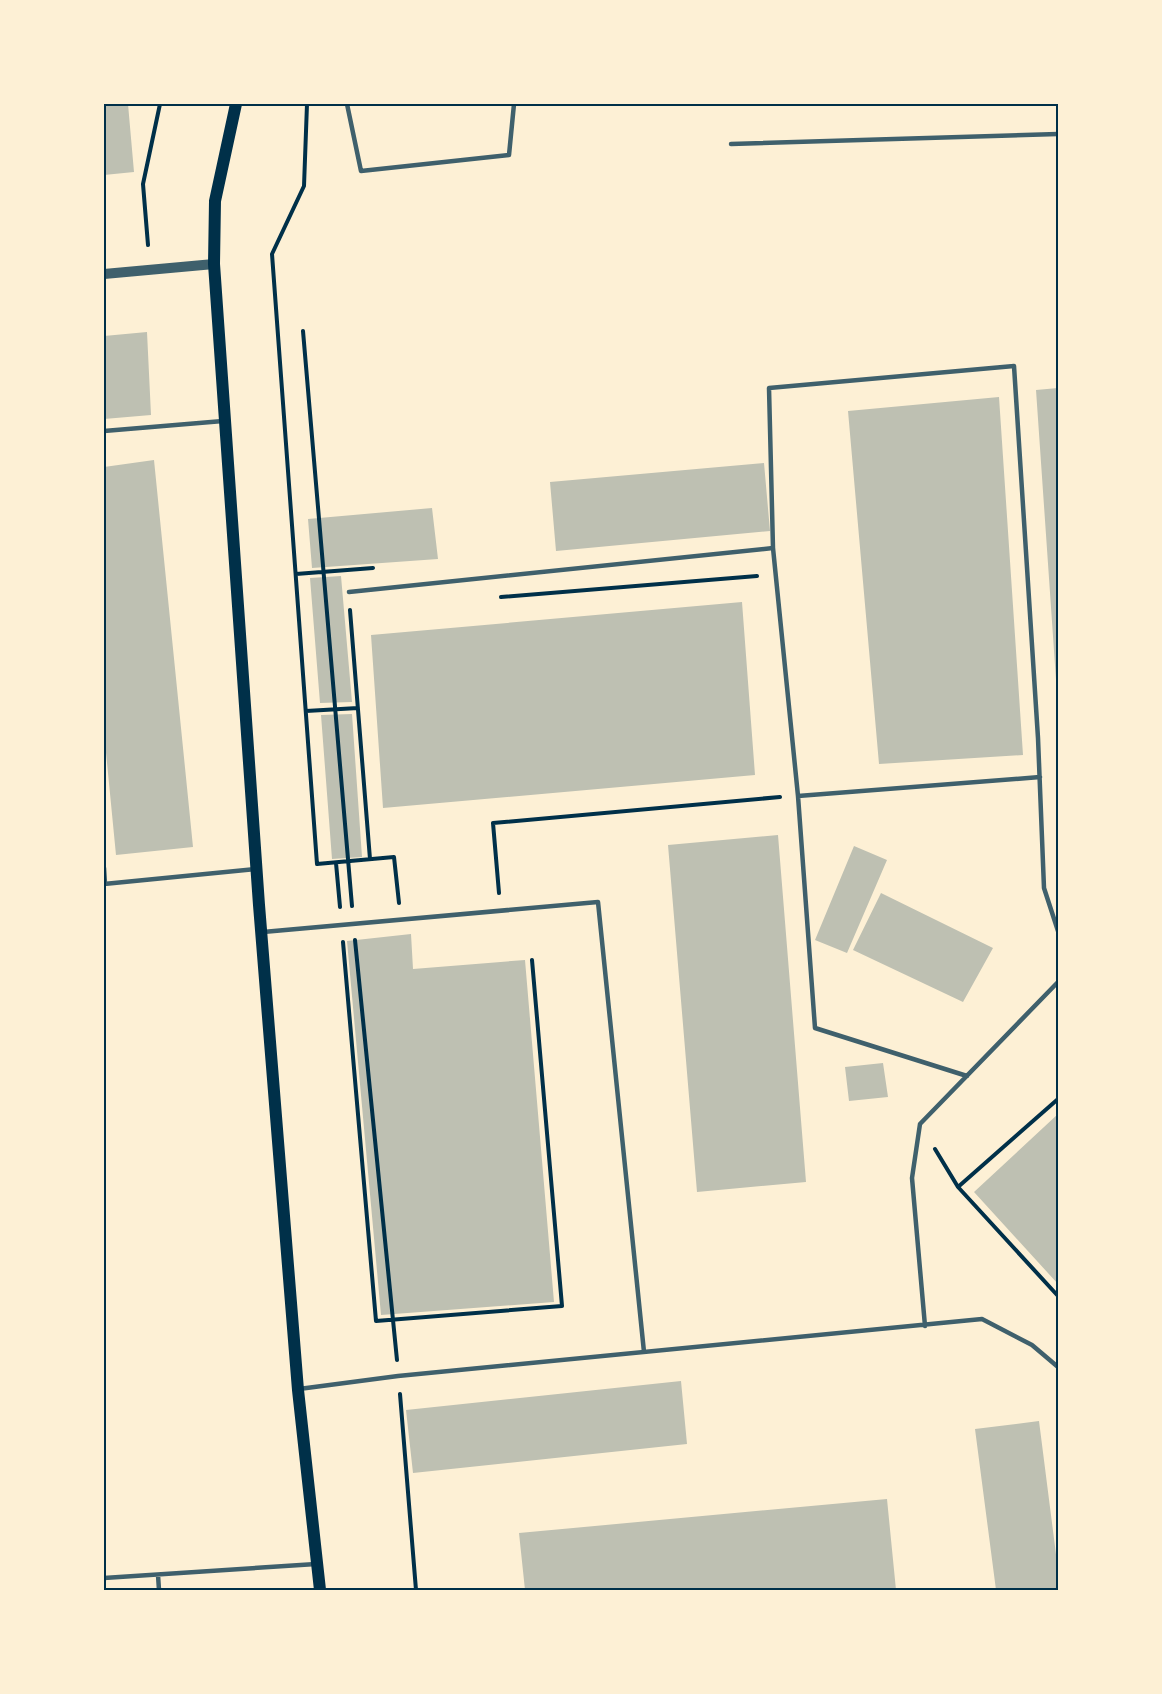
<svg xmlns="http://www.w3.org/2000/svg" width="1162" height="1694" viewBox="0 0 1162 1694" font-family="Overpass,sans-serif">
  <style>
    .building { fill: #bec0b2 }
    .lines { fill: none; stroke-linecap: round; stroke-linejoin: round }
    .path { stroke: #003049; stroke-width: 4 }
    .service { stroke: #3f606c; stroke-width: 4.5 }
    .tertiary { stroke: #3f606c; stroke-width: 10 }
    .secondary { stroke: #003049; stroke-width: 12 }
    .neatline { fill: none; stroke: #003049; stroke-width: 2 }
  </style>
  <rect width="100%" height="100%" fill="#fdf0d5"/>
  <path class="building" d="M104 104H128L134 172 104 175Z
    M147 332 151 415 104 419V336Z
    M1058 388V694H1057L1036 390Z
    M999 397 1023 755 879 764 848 411Z
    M154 460 193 847 116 855 104 732V467Z
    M764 463 770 531 556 551 550 482Z
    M432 508 438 559 312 568 308 519Z
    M341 576 352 702 320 703 310 578Z
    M742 602 755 775 383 808 371 635Z
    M352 714 362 857 332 859 321 715Z
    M778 835 806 1182 697 1192 668 845Z
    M854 846 887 860 847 953 815 940Z
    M881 893 993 948 963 1002 853 950Z
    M411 934 413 969 525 960 554 1302 381 1315 347 941Z
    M883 1063 888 1097 849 1101 845 1067Z
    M1058 1114V1284L974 1192Z
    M681 1381 687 1444 413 1473 406 1410Z
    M1039 1421 1058 1570V1590H996L975 1429Z
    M887 1499 896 1590H525L519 1533Z"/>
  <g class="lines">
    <path class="path" d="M307 104 304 186 272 254 317 864 394 857 399 903
      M148 245 143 184 160 104
      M303 331 352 906
      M296 574 373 568
      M501 597 757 576
      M350 610 370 859
      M306 711 358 708
      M336 863 340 907
      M499 893 493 823 780 797
      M355 940 397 1360
      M343 942 376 1321 562 1306 532 960
      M1058 1099 958 1187 1058 1296
      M935 1149 958 1187
      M400 1394 416 1590"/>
    <path class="service" d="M347 104 361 171 509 155 514 104
      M731 144 1058 134
      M104 431 223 421
      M773 548 769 388 1014 366 1038 738 1044 888 1058 931
      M349 592 773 548 798 796 815 1028 967 1076
      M798 796 1040 777
      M104 868 105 884
      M104 884 256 869
      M263 932 598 902 644 1352
      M925 1326 912 1178 920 1124 1058 982
      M299 1389 398 1376 982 1319 1032 1345 1058 1367
      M158 1575 159 1590
      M104 1578 316 1564"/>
    <path class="tertiary" d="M104 274 214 264"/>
    <path class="secondary" d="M236 104 215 201 214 264 259 905 298 1390 320 1590"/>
  </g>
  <rect width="1162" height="1694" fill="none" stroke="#fdf0d5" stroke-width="210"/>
  <rect x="105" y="105" width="952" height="1484" class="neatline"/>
</svg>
